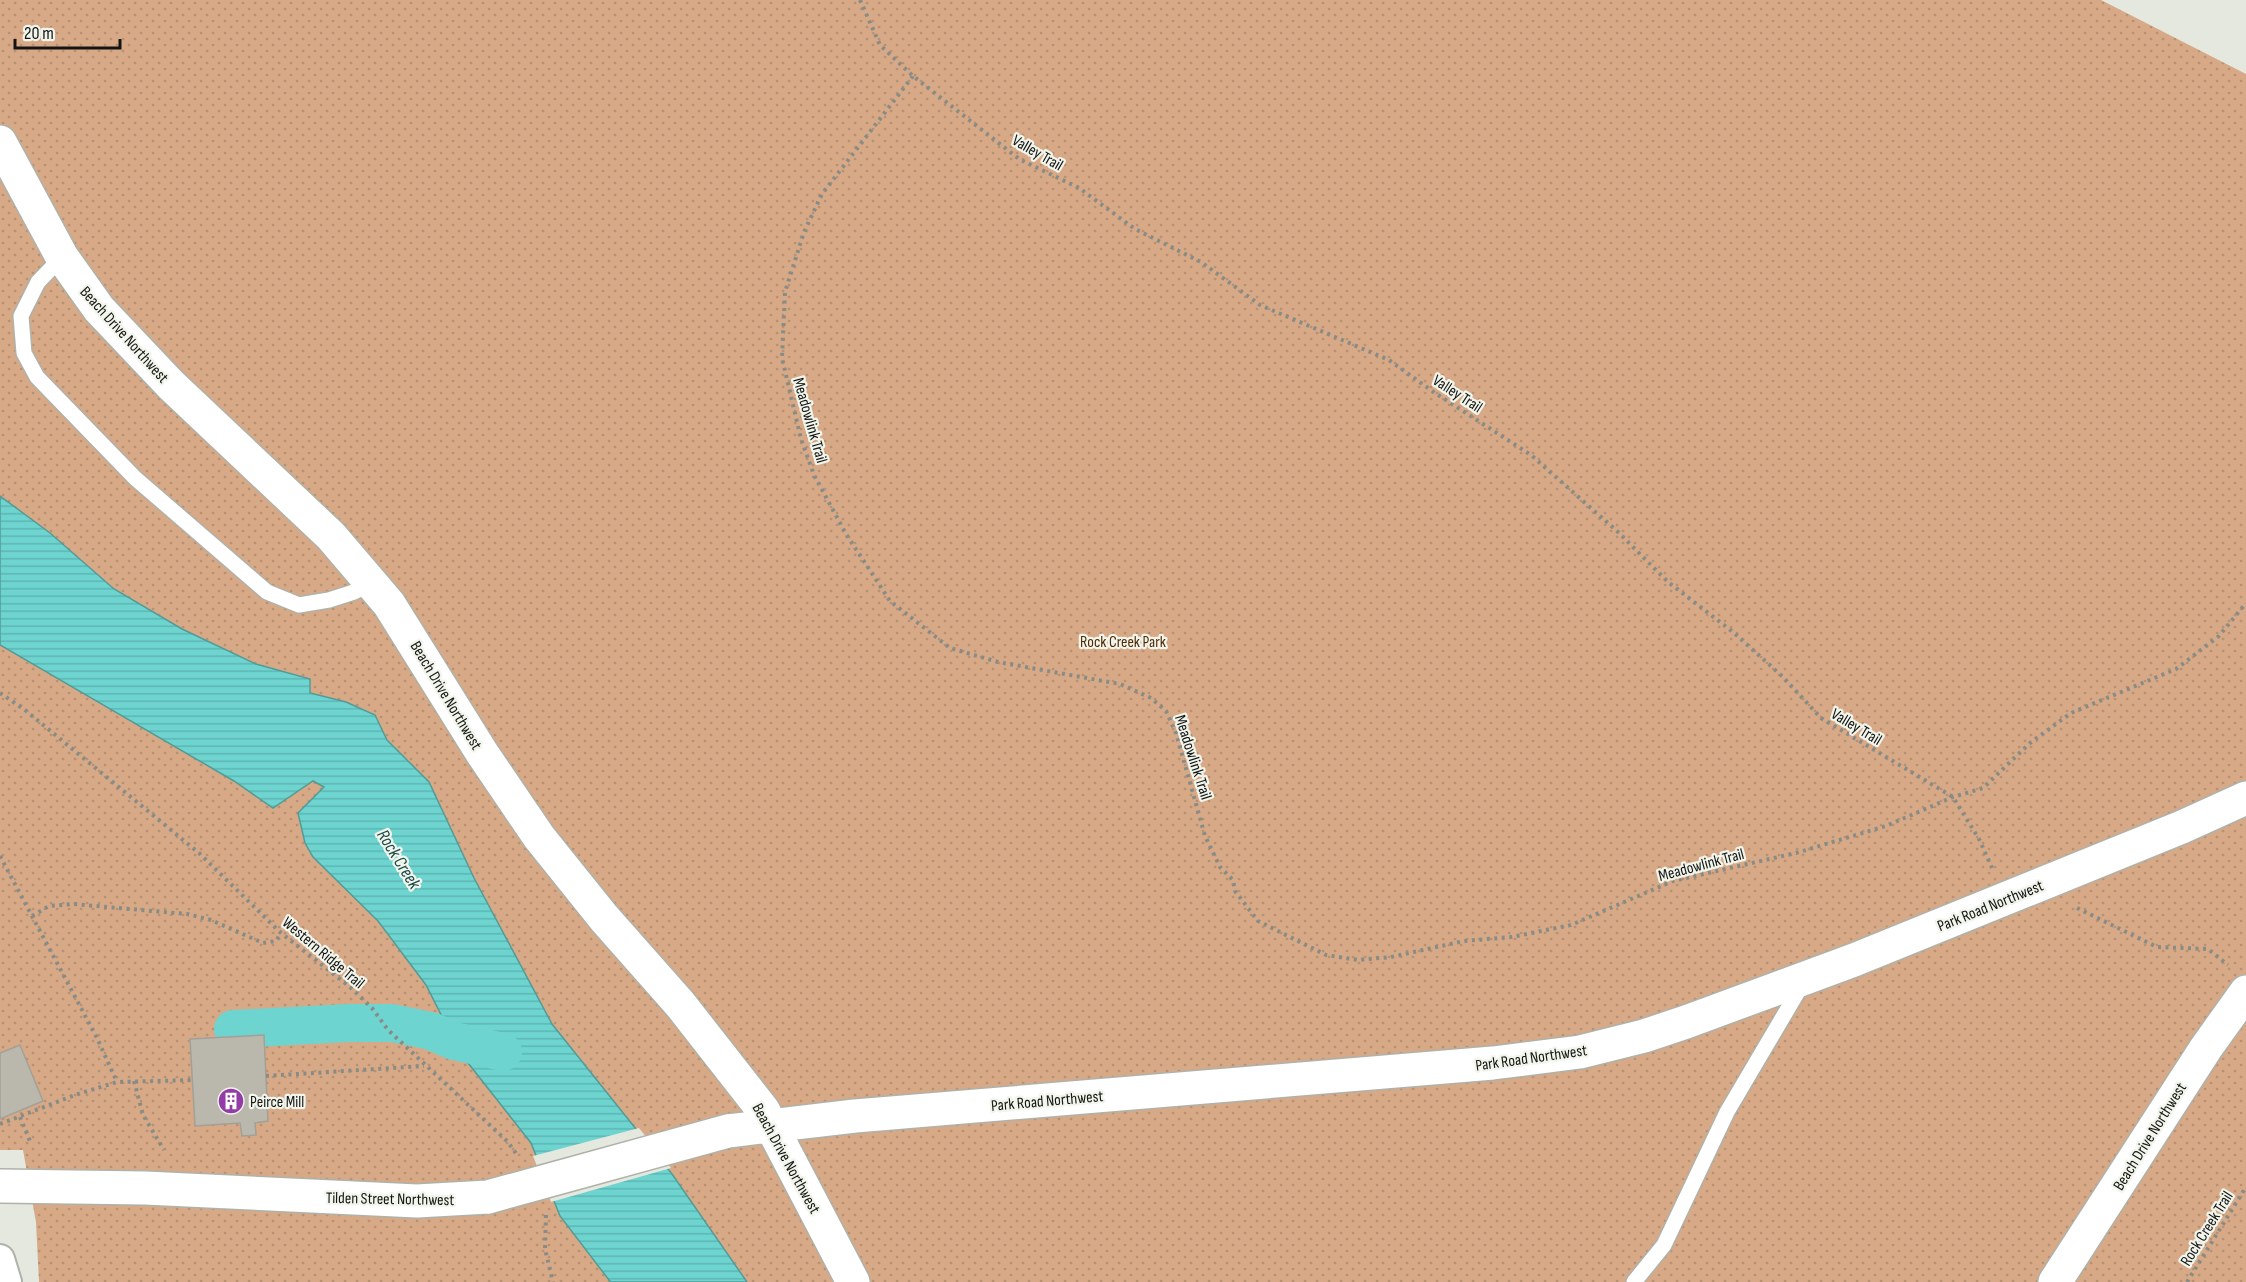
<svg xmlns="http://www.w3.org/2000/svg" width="2246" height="1282" viewBox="0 0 2246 1282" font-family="'Sofia Sans Condensed',sans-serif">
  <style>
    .park { fill: url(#park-dots) }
    .water { fill: url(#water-rules); stroke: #539b97; stroke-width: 1.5 }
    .pier { fill: #e4e8df }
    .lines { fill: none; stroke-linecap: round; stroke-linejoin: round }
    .canal { stroke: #6ed4d0; stroke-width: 38 }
    .building { fill: #bab7ad; stroke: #a3a097; stroke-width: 1.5 }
    .lane-casing { stroke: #afb2a9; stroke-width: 18 }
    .street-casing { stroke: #afb2a9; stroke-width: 32 }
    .secondary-casing { stroke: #afb2a9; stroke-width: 36 }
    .path { stroke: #898c86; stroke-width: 4; stroke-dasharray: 3 4.5; stroke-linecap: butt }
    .lane { stroke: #fff; stroke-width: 15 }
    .street { stroke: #fff; stroke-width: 28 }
    .secondary { stroke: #fff; stroke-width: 33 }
    .secondary-bridge-casing { stroke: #afb2a9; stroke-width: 36; stroke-linecap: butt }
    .secondary-bridge { stroke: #fff; stroke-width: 33 }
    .labels { text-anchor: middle; stroke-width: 4.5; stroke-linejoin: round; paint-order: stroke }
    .street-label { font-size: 16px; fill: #141512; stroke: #f1f5ec }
    .park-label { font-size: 16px; fill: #512a02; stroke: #f1f5ec }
    .poi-label { font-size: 16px; fill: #141512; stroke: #f1f5ec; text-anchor: start }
    .water-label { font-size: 18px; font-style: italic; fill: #1b4948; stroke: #f1f5ec }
  </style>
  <defs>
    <pattern id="park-dots" width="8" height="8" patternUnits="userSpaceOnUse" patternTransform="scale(1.5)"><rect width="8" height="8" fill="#d7a986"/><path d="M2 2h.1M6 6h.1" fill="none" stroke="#b89173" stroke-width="1.8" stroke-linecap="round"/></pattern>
    <pattern id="water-rules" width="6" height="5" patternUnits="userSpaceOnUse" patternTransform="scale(1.5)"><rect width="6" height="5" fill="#6ed4d0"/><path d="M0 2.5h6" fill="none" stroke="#5eb5b2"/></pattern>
  </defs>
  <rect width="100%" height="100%" fill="#e4e8df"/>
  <path class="park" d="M0 0H2101L2246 74V1282H39L36 1222 23 1150H0Z"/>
  <path class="water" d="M0 496 50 533 114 589 182 629 256 664 310 679V693L346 702 375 715 387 740 429 782 474 878 552 1024 672 1174 747 1282H611L609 1280 560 1216 531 1143 461 1054 426 985 378 921 313 857 305 843 298 813 324 787 313 781 273 808 234 781 0 645Z
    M347 1018 348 1030 233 1037V1024Z"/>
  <path class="pier" d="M639 1128 671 1168 551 1202 533 1156Z"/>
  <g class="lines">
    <path class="canal" d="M233 1029 348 1023H392L431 1031 454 1041 503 1052"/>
  </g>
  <path class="building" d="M264 1035 268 1121 255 1123 256 1135 242 1136 240 1123 195 1126 190 1039Z
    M20 1045 43 1101 0 1119V1053Z"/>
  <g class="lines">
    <defs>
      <path id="lane" d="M62 257 38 282 21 316 24 353 37 377 135 478 267 592 299 605 329 600 354 592 372 583
        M1634 1282 1664 1245 1727 1112 1803 983"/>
      <path id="street" d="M0 1259 7 1282"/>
      <path id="secondary" d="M0 142 62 257 99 309 171 385 331 536 389 604 482 753 539 837 604 918 680 1004 763 1110 853 1282
        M728 1131 855 1116 1493 1063 1580 1052 1644 1036 1686 1022 1854 960 2182 827 2246 798
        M0 1186 145 1188 417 1201 488 1197
        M2055 1282 2206 1048 2246 992"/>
    </defs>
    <use href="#lane" class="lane-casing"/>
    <use href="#street" class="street-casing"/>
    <use href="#secondary" class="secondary-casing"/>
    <path class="path" d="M860 0 880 45 913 76 1019 159 1079 188 1135 229 1201 262 1260 305 1389 360 1435 393 1531 455 1618 532 1668 582 1733 632 1783 677 1821 718 1953 797 1979 839 1992 868
      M913 76 822 194 804 232 785 292 782 358 801 439 814 475 846 534 890 601 950 648 998 662 1120 684 1151 698 1166 711 1176 733 1205 836 1220 867 1233 880 1235 891 1258 921 1326 955 1358 960 1391 957 1464 941 1512 937 1571 925 1673 881 1796 853 1886 826 1953 797 1983 788 2030 743 2071 713 2176 669 2219 636 2246 603
      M0 693 25 710 199 853 281 933 350 987 372 1008 388 1030 508 1142 517 1155
      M0 856 97 1038 117 1082
      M2077 908 2157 947 2208 949 2228 965
      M32 916 49 906 73 904 187 914 211 920 263 943 276 941 281 933
      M266 1076 424 1066
      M134 1081 143 1115 164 1150
      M20 1117 30 1141
      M0 1124 75 1095 117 1082 193 1080
      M546 1215 545 1249 553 1282
      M2187 1282 2246 1187"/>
    <use href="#lane" class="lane"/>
    <use href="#street" class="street"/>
    <use href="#secondary" class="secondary"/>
    <defs>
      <path id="secondary-bridge" d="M488 1197 728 1131"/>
    </defs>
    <use href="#secondary-bridge" class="secondary-bridge-casing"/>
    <use href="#secondary-bridge" class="secondary-bridge"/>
  </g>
  <defs>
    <symbol id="building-disc" viewBox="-11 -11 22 22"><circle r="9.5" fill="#933ba7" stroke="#f1f5ec"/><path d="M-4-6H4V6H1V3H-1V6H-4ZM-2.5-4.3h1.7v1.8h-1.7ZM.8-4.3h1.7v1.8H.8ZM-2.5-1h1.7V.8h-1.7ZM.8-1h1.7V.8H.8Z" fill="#fff"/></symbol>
  </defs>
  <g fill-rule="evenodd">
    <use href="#building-disc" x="216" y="1086" width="30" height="30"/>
  </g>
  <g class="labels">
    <g class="street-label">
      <text transform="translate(1038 152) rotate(30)" y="6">Valley Trail</text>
      <text transform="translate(125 334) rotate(48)" y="6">Beach Drive Northwest</text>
      <text transform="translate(1458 393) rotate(33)" y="6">Valley Trail</text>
      <text transform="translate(811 420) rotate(74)" y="6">Meadowlink Trail</text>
      <text transform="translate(447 695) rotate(59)" y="6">Beach Drive Northwest</text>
      <text transform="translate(1857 726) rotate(31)" y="6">Valley Trail</text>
      <text transform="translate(1194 757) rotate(72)" y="6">Meadowlink Trail</text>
      <text transform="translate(1701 864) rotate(-15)" y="6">Meadowlink Trail</text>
      <text transform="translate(1990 905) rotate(-22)" y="6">Park Road Northwest</text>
      <text transform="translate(324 952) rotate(40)" y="6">Western Ridge Trail</text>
      <text transform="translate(1531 1057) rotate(-8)" y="6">Park Road Northwest</text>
      <text transform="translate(1047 1100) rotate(-5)" y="6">Park Road Northwest</text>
      <text transform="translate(2149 1136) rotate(-58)" y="6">Beach Drive Northwest</text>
      <text transform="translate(787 1158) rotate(61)" y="6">Beach Drive Northwest</text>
      <text transform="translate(390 1198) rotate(1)" y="6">Tilden Street Northwest</text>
      <text transform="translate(2206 1228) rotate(-58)" y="6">Rock Creek Trail</text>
    </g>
    <g class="park-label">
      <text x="1123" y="647">Rock Creek Park</text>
    </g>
    <g class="poi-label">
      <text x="250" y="1107">Peirce Mill</text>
    </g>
    <g class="water-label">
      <text transform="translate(399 859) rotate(58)" y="6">Rock Creek</text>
    </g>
  </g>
  <path d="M15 39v9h105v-9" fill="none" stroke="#141512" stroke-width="3"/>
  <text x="24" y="39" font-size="18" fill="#141512" stroke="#f1f5ec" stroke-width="4.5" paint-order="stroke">20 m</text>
</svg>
